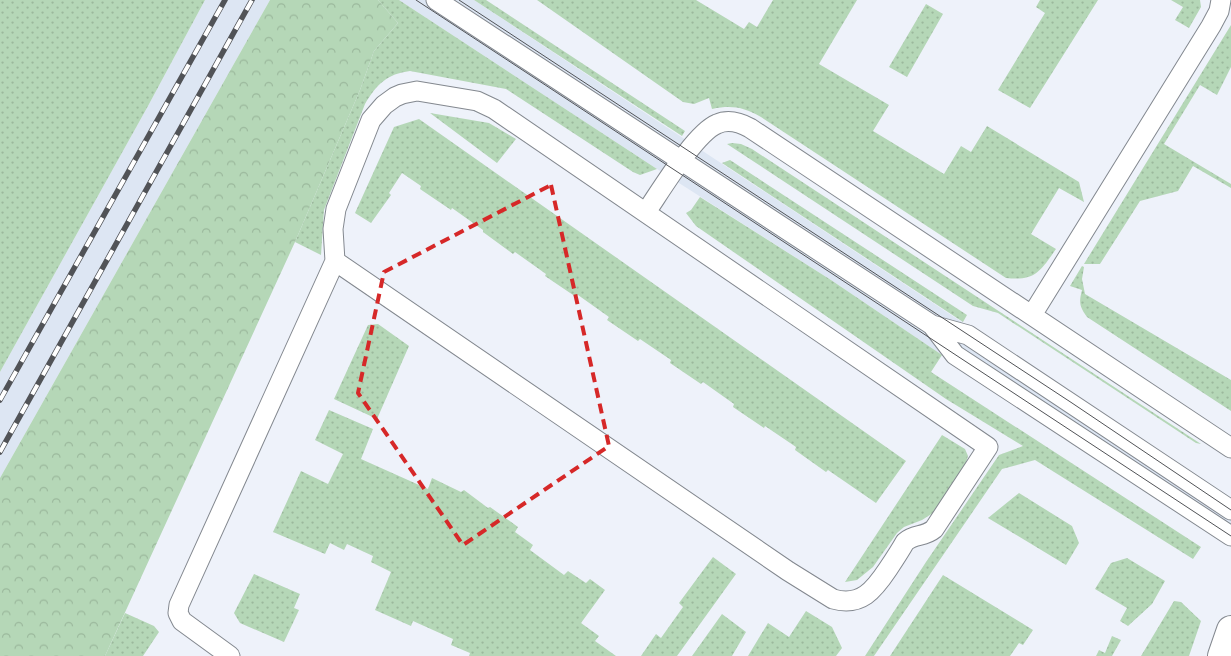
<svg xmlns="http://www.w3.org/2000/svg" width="1231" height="656" viewBox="0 0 1231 656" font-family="'Roboto Serif',serif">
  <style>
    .built { fill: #dde6f3 }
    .grass { fill: url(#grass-dots) }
    .forest { fill: url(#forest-crowns) }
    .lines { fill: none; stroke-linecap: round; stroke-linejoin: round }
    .service-casing { stroke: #83888f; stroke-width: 21 }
    .tertiary-casing { stroke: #83888f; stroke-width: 30 }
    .service { stroke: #fff; stroke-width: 19 }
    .tertiary { stroke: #fff; stroke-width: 28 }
    .tram { stroke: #515357; stroke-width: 1 }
    .rail-casing { stroke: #515357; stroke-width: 5.5 }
    .rail { stroke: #fff; stroke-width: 4; stroke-dasharray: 11; stroke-linecap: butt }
    .marked { fill: none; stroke: #d62828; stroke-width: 4; stroke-dasharray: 10 6; stroke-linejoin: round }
  </style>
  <defs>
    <pattern id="grass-dots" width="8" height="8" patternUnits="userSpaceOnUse" patternTransform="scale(1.25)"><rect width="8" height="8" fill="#b5d7b7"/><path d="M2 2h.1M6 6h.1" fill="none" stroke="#9bb89c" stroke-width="1.8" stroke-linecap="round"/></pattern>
    <pattern id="forest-crowns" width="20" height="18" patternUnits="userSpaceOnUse" patternTransform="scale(1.25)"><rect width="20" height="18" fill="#b5d7b7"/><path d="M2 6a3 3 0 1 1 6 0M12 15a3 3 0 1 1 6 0" fill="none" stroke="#9bb89c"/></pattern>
  </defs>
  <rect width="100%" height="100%" fill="#eef2fa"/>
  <path class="built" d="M205 0H270L0 478V372L148 106Z
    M399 0H474L983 336 1231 498V545L942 355 831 280 657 169Z"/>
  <path class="grass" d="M0 0H205L148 106 0 372Z
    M378 0H399L657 169 640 175 633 172 506 89 410 71C387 74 377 84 365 104L324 210 321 255 295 242 360 90 374 51 398 23Z
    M474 0H486L685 131 682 136Z
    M537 0H696L744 29 749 22 757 27 773 0H857L819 64 889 105 873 131 944 174 961 146 971 152 987 126 1079 182 1084 202 1059 188 1031 234 1056 249C1040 272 1035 281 1006 278L761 117C743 107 732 105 712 109L709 98 694 104 683 102Z
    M1040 0H1098L1030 108 998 90 1045 13 1036 7Z
    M1171 0H1200L1201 7 1189 28 1175 20 1183 7Z
    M926 4 943 14 907 77 889 67Z
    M1231 25V67L1217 95 1200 85 1164 144 1231 184V188L1193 166 1178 191 1140 201 1100 264H1084Z
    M430 113 489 123 516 139 497 163Z
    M419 119 906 461 876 503 828 470 826 472 795 450 796 447 765 426 764 428 733 407 734 404 703 382 701 384 670 363 671 360 640 339 638 341 607 320 609 317 578 295 576 297 545 276 546 274 515 252 513 254 483 232V230L452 208 451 210 420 189 421 186 402 173 389 193 391 195 371 223 355 213 394 127Z
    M732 143 741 144 752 149 1201 444 1196 443 998 313 973 306 727 144Z
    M730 160 967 315 963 322 722 163Z
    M700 197 831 280 942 355 931 372 1201 547 1193 559 1035 460 1002 469 874 656H865L926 562 999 455 1023 446 946 399 696 226 686 213 691 210Z
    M1082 266 1084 267 1082 279 1085 294 1231 380V411L1087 317C1079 306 1079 302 1082 290L1070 286Z
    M378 324 409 346 377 419 334 399 368 325Z
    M329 410 373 429 361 459 428 489 432 478 461 492 464 490 488 508 490 507 518 527 515 532 533 545 530 550 564 575 568 571 586 583 590 579 605 590 581 623 599 636 595 641 616 656H469L470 653 451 645 453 639 413 621 411 626 375 610 391 572 371 562 373 556 347 544 344 550 330 543 325 554 273 532 301 471 328 484 343 454 315 440Z
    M942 435 965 449 968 456 964 469 933 513 922 520 904 527 897 533 873 567 857 580 845 582Z
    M1019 493 1072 526 1079 543 1066 565 988 518Z
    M713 557 736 574 677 656H641L656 634 661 638 683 607 679 603Z
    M1127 558 1165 581 1152 604 1128 626 1120 621 1127 608 1095 589 1111 563Z
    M254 574 300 594 294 608 299 610 284 642 240 623 234 613Z
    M943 575 1033 630 1023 645 1019 643 1010 656H890Z
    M1174 601 1181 602 1201 621 1189 656H1141Z
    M806 611 832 627 842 648 836 656H748L768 623 789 637Z
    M125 613 154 626 159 632 143 656H105Z
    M722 614 746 632 732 656H692Z
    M1112 636 1121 640 1112 656H1096L1099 650 1105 653Z"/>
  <path class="forest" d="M270 0H378L398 23 374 51 360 90 295 242 105 656H0V478Z"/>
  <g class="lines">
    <defs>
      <path id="service" d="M436 0 932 325 968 335 1231 510
        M646 212C660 192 695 133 717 124 728 119 739 122 750 128L1231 448
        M1032 315 1211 26 1219 11 1221 0
        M932 325 955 355 1231 536
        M230 656 182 621 178 613 179 605 335 261 333 229 336 209 371 120 384 105 395 97 402 94 417 91 477 101 494 109 988 447 934 529C923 538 915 533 905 542 900 551 894 560 888 569 874 590 861 607 833 599L788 571 335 261"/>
      <path id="tertiary" d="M1222 656 1231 630"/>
    </defs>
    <use href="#service" class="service-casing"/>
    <use href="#tertiary" class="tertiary-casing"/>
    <use href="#service" class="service"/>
    <use href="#tertiary" class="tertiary"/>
    <path class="tram" d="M416 0 1231 536
      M459 0 1072 403 1231 510"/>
    <defs>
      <path id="rail" d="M0 400 225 0
        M0 452 252 0"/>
    </defs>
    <use href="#rail" class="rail-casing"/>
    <use href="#rail" class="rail"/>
  </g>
  <path class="marked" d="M551 185 609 446 463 545 358 393 384 272Z"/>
</svg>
